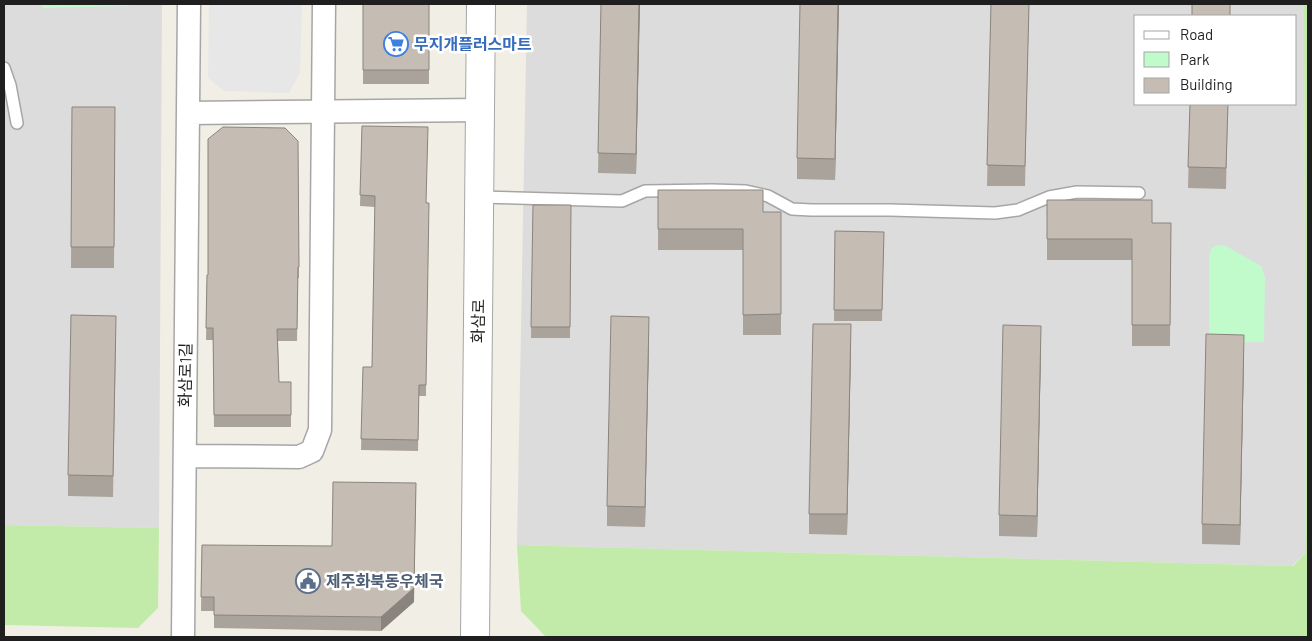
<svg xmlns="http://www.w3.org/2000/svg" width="1312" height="641" viewBox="0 0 1312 641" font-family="Barlow,'Noto Sans KR',sans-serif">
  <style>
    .residential { fill: #dddcdc; fill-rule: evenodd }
    .grass { fill: #c2ebaa }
    .park { fill: #c1fbcc }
    .parking { fill: #e7e7e7 }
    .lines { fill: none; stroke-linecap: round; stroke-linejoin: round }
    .service-casing { stroke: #a6a6a6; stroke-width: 14 }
    .minor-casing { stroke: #a6a6a6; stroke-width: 25 }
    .tertiary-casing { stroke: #a6a6a6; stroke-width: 30 }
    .service { stroke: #fff; stroke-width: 11 }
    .minor { stroke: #fff; stroke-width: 22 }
    .tertiary { stroke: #fff; stroke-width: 28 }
    .wall { fill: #a9a39b }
    .shaded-wall { fill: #8a847e }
    .building { fill: #c5bdb4; stroke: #8a847e }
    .labels { text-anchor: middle; stroke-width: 5; stroke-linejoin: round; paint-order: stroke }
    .shop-label { font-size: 16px; font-weight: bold; fill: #366cbe; stroke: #fff; text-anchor: start }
    .street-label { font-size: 16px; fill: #1f1f1f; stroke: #fff }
    .service-label { font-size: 16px; font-weight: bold; fill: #4e5e75; stroke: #fff; text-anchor: start }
  </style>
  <rect width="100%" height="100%" fill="#f0eee5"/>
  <path class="residential" d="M4 4H162L159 528 4 525Z
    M527 4H1304L1306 552 1292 566 517 545ZM1136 16H1296V104H1136Z"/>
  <path class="grass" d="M1304 4H1308V637H546L521 611 517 545 1293 566 1306 552Z
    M4 525 159 528 158 608 138 628 4 625Z"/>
  <path class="park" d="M42 4H129V6L42 8Z
    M1217 245 1226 246 1261 266 1265 277 1264 342 1209 343V255L1212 248Z"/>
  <path class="parking" d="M209 4H302L300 73 289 93 224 91 208 78Z"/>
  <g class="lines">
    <defs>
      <path id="service" d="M4 68 10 85 17 123
        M479 197 622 201 645 191 712 190 746 191 768 196 792 209 811 210H890L995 213 1018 210 1049 197 1077 192 1139 193"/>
      <path id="minor" d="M188 113 480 110
        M185 456 299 457 312 451 320 430 324 4
        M183 637 189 4"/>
      <path id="tertiary" d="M475 637 481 4"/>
    </defs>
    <use href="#service" class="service-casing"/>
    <use href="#minor" class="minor-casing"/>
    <use href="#tertiary" class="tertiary-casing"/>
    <use href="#service" class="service"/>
    <use href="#minor" class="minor"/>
    <use href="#tertiary" class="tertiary"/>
  </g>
  <path class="wall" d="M363 4H429V84H363Z
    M601 4H640L636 174 598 173Z
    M839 4 835 180 797 179V158Z
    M991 4H1029L1025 186H987Z
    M1190 104H1228L1226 189 1188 188Z
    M72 107H115L114 268H71Z
    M362 126 427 203 426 396H419L418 451 361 450 363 367H372L375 207 360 206Z
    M298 141 299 278H298L297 341H278L279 382H291V427H214L213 340H206L207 275H208Z
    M658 190 763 212H781V335H743V250H658Z
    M1047 200 1152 223H1171L1170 346H1132V260H1047Z
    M533 205H571L570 338H531Z
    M835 231 884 232 882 321H834Z
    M116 337 113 497 68 496V475Z
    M649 337 645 527 607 526V506Z
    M851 345 847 535 809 534V514Z
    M1041 347 1037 537 999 536V515Z
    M1244 355 1240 545 1202 544V524Z
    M202 545 414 602 381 631 214 628V611H201Z"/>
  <path class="shaded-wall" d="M639 4H640L636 174V154Z
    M838 4H839L835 180V159Z
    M649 317V337L645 527V507Z
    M851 324V345L847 535V514Z
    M1041 326V347L1037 537V516Z
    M1244 335V355L1240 545V525Z
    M416 483 414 602 381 631V617Z"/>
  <path class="building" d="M363 4H429V70H363Z
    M601 4H639L636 154 598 153Z
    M800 4H838L835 159 797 158Z
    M991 4H1029L1025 166 987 165Z
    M1192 4H1230V16H1192Z
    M1190 104H1228L1226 168 1188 167Z
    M72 107H115L114 247H71Z
    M362 126 428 127 426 203H429L426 385H419L418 440 361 439 363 367H372L375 196 360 195Z
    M223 127 285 128 298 141 299 267H298L297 329H277L279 382H291V415H214L213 328H206L207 275H208V139Z
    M658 190H763V212H781V314L743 315V229H658Z
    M1047 200H1152V223H1171L1170 325H1132V239H1047Z
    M533 205H571L570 327H531Z
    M835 231 884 232 882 310H834Z
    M71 315 116 316 113 476 68 475Z
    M611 316 649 317 645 507 607 506Z
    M813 324H851L847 514H809Z
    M1003 325 1041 326 1037 516 999 515Z
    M1206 334 1244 335 1240 525 1202 524Z
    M333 482 416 483 414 588 381 617 214 615V597H201L202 545 332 546Z"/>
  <defs>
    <symbol id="supermarket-ring" viewBox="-11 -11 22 22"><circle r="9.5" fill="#fff" stroke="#3f7fe0" stroke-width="1.5"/><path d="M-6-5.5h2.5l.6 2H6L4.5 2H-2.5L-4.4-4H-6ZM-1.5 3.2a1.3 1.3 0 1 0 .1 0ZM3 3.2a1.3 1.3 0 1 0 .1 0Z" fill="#3f7fe0"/></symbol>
    <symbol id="civic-ring" viewBox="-11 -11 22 22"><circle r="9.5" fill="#fff" stroke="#5c6f8a" stroke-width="1.5"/><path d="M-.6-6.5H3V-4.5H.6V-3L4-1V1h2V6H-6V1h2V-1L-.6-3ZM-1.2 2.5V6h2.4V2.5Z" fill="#5c6f8a"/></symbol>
  </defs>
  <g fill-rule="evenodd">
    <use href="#supermarket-ring" x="382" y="30" width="28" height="28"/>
    <use href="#civic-ring" x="294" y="567" width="28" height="28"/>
  </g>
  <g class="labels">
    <g class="shop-label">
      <text x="414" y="50">무지개플러스마트</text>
    </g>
    <g class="street-label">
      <text transform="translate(478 321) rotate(-89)" y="6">화삼로</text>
      <text transform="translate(185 375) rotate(-89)" y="6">화삼로1길</text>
    </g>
    <g class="service-label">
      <text x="326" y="587">제주화북동우체국</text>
    </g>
  </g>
  <rect width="1312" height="641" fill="none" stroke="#1f1f1f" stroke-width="10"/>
  <rect x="1134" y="15" width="162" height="90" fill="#ffffff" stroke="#a5a5a5"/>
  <rect x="1144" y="31" width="25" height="8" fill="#ffffff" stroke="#a5a5a5"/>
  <text x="1180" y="40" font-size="15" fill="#1f1f1f">Road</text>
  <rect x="1144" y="52" width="25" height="15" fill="#c1fbcc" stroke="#a5a5a5"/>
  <text x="1180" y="65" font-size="15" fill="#1f1f1f">Park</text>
  <rect x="1144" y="78" width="25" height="15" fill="#c5bdb4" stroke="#a5a5a5"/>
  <text x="1180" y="90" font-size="15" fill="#1f1f1f">Building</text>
</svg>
